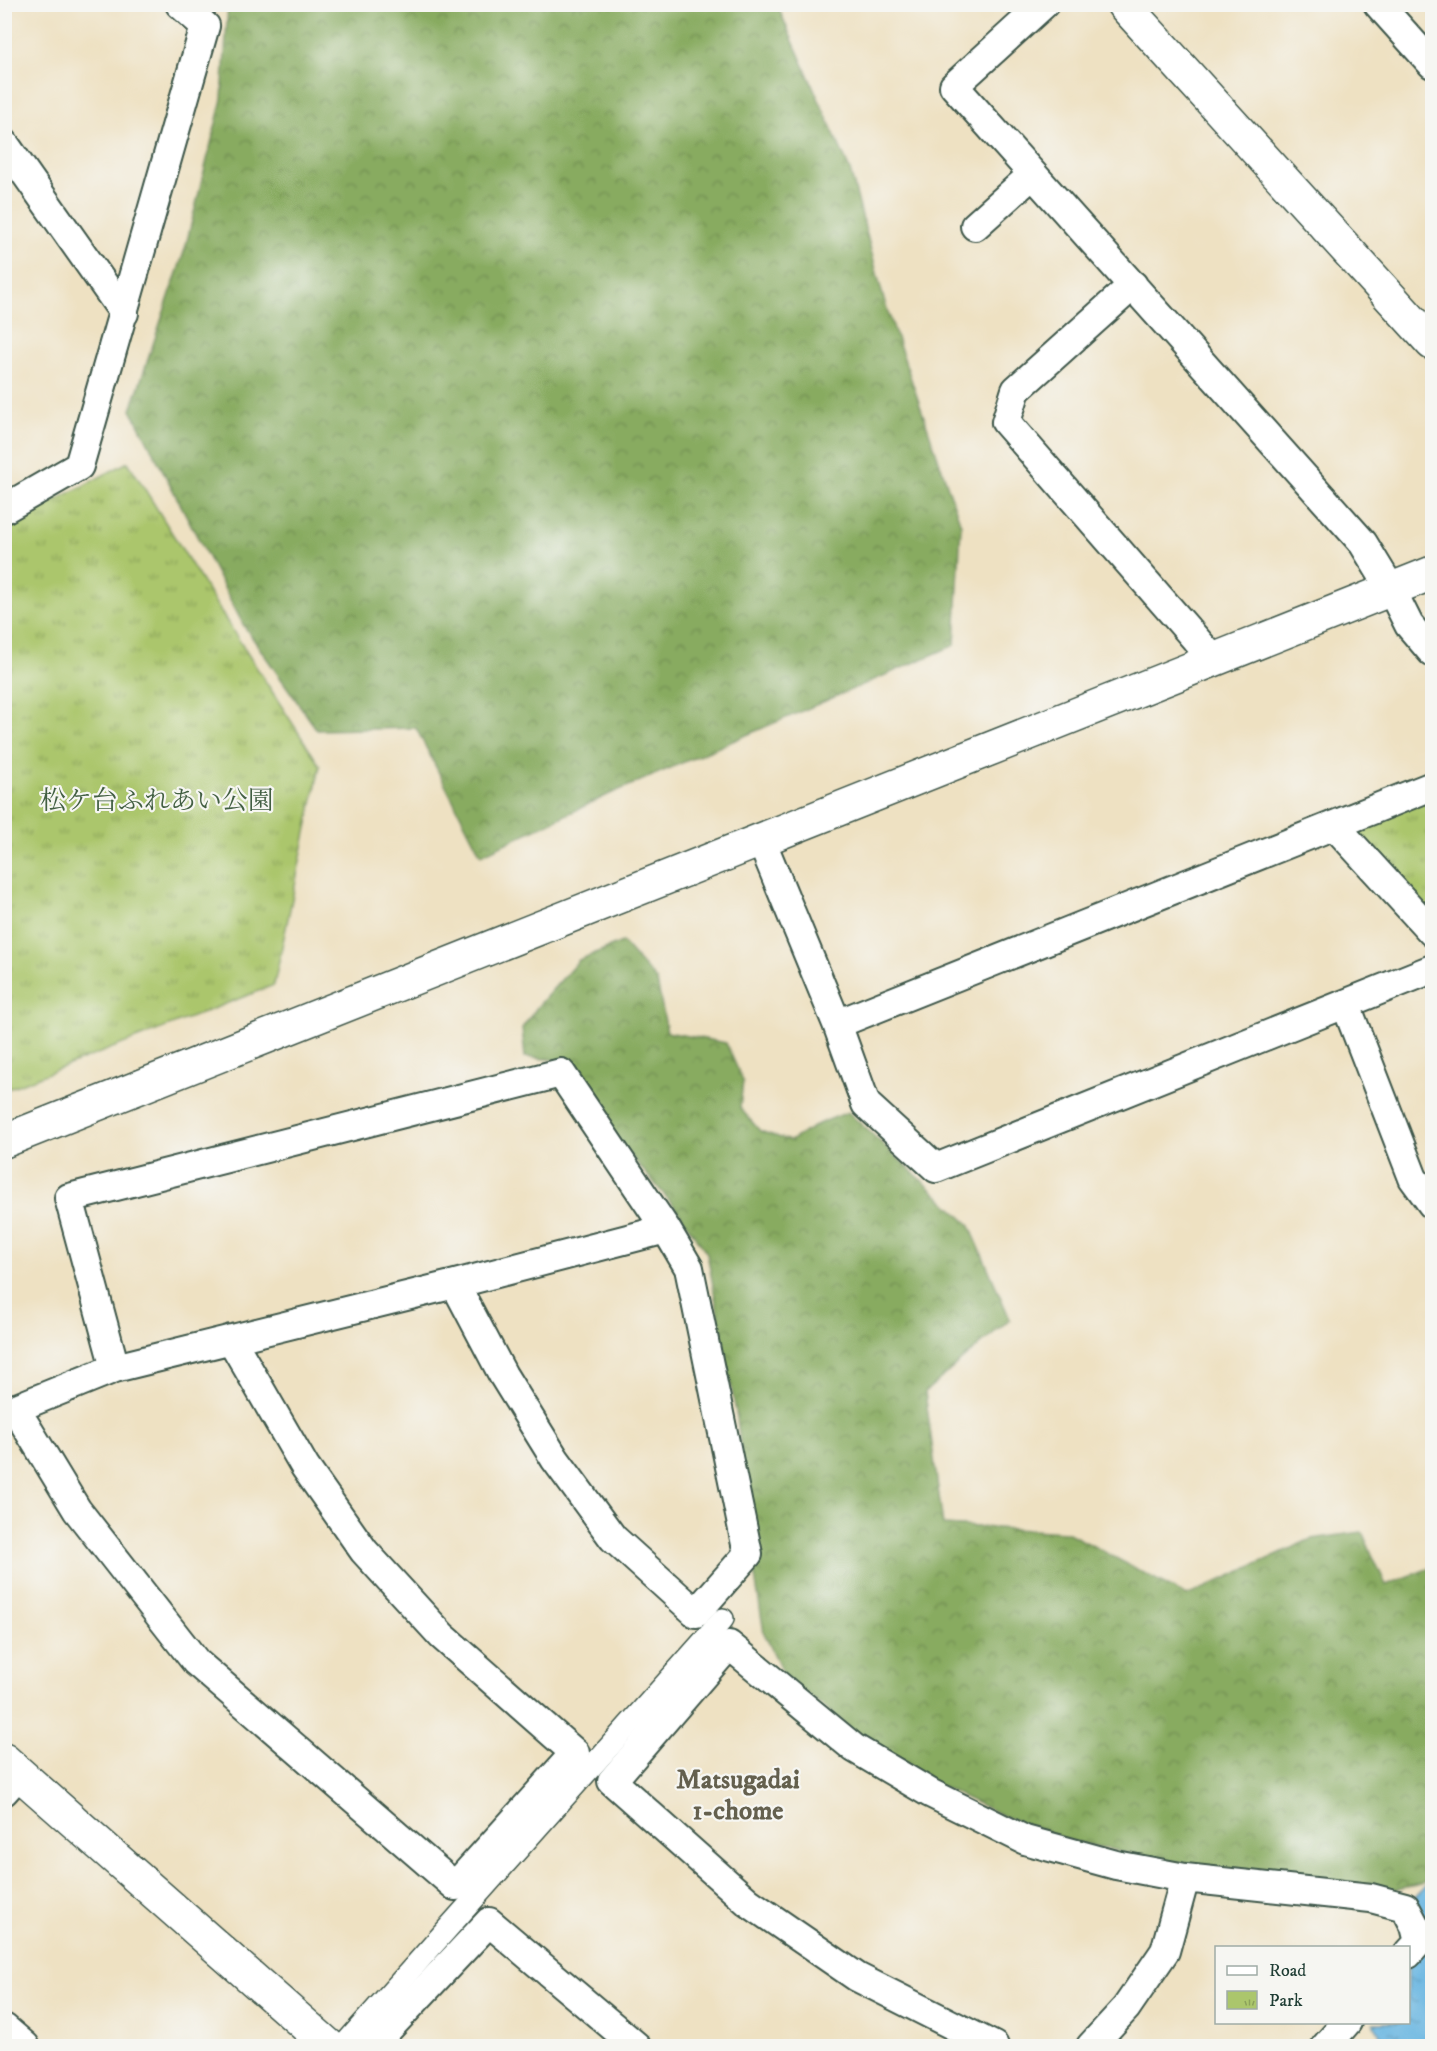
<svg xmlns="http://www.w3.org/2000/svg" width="1437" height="2051" viewBox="0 0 1437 2051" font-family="'IM FELL DW Pica','Noto Serif JP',serif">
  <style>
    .forest { fill: url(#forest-crowns); stroke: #54744a; stroke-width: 1.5 }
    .park { fill: url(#park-tufts); stroke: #658250; stroke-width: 1.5 }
    .water { fill: url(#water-ripples); stroke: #43798a; stroke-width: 1.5 }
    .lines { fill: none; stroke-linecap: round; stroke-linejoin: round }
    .pedestrian-casing { stroke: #3e5649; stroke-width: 24 }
    .minor-casing { stroke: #3e5649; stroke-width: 32 }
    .tertiary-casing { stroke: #3e5649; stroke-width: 36 }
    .pedestrian { stroke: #fff; stroke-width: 21 }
    .minor { stroke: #fff; stroke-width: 28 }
    .tertiary { stroke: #fff; stroke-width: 33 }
    .labels { text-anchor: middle; stroke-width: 4.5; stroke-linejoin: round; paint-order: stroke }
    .park-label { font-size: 26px; fill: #425f42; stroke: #f6f6f2 }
    .neighbourhood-label { font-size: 27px; font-weight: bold; fill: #64604e; stroke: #f6f6f2 }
  </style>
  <defs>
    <pattern id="forest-crowns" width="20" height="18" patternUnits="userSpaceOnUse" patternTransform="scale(1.5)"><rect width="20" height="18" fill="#88ab60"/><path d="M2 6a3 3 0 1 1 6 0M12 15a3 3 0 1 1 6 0" fill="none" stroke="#6f8c50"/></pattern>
    <pattern id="park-tufts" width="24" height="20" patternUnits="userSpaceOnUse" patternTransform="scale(1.5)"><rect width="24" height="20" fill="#abc66c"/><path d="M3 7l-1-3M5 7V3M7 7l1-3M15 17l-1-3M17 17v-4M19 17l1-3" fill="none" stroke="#8ba25a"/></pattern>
    <pattern id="water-ripples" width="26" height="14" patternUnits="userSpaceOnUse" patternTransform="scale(1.5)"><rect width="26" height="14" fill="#67b5e1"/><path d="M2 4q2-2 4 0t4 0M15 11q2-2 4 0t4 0" fill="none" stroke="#5494b7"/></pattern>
  </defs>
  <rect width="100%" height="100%" fill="#f6f6f2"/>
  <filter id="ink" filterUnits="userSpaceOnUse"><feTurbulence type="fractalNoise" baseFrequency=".0167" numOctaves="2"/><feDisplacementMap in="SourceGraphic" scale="12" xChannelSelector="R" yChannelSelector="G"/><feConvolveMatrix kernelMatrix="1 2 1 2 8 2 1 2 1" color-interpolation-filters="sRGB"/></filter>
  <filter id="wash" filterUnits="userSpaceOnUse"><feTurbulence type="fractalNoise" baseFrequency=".008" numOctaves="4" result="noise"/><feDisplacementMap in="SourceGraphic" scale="24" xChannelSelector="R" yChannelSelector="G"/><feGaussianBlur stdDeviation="1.35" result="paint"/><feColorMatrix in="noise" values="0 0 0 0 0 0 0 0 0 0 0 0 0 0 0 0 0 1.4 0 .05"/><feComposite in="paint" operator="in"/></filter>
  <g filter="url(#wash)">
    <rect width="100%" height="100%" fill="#eee1c2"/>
    <path class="forest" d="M228 5H777L850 170 884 300 961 525 955 645 610 794 481 855 416 728 317 730 244 626 131 410 185 249 222 99Z
      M622 942 657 981 667 1032 726 1043 743 1081 740 1108 760 1131 790 1141 818 1124 848 1112 969 1224 1010 1319 925 1392 943 1525 1067 1532 1187 1596 1311 1539 1362 1532 1386 1585 1432 1567V1877L1421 1884 1382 1892 1270 1881 1074 1842 1006 1817 936 1784 854 1731 784 1675 764 1633 756 1583 737 1418 707 1253 675 1207 624 1148 556 1060 525 1057 522 1028 538 1006 579 960Z"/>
    <path class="park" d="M128 462 224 617 320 766 274 985 5 1090V527Z
      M1432 792V925L1342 826Z"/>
    <path class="water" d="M1432 1879V2046H1378L1381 2037 1374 2023 1408 2022V1948L1399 1947 1415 1897Z"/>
  </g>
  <g filter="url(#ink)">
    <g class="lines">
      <defs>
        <path id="pedestrian" d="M343 2046 723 1619"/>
        <path id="minor" d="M1044 4 954 86 1363 543 1391 589 1409 625 1432 652
          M1378 4 1432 64
          M4 143 124 313
          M975 226 1032 175
          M1133 285 1016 390 1006 422 1214 660
          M4 509 79 466 205 26 180 4
          M1334 825 1432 932
          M761 840 837 1024 866 1104 936 1168 1432 969
          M1346 1005 1413 1178 1432 1204
          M837 1024 1432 786
          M115 1368 69 1198 561 1073 666 1229 689 1268 748 1554 696 1613 613 1538 555 1459 503 1375 455 1284
          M15 1408 77 1510 196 1662 455 1886 575 1753 442 1636 364 1551 305 1467 231 1339
          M4 1413 115 1368 455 1284 666 1229
          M4 1791 20 1773
          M4 2028 25 2046
          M372 2046 489 1922 636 2046
          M994 2046 857 1977 748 1902 612 1781 729 1645 854 1748 930 1793 1025 1840 1116 1865 1185 1878 1371 1898 1405 1907 1415 1926 1419 1942 1408 1954
          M1091 2046 1126 2008 1165 1951 1185 1878
          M1326 2046 1347 2022"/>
        <path id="tertiary" d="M1123 4 1432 343
          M4 1141 1432 573
          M4 1760 329 2046"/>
      </defs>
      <use href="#pedestrian" class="pedestrian-casing"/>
      <use href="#minor" class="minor-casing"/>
      <use href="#tertiary" class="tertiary-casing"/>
      <use href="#pedestrian" class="pedestrian"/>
      <use href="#minor" class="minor"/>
      <use href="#tertiary" class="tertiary"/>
    </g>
  </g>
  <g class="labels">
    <g class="park-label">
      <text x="157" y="809">松ケ台ふれあい公園</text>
    </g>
    <g class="neighbourhood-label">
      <text x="738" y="1788">Matsugadai<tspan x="738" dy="31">1-chome</tspan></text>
    </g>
  </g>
  <rect width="1437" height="2051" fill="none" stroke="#f6f6f2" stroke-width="24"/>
  <rect x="1215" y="1946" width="195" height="78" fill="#f6f6f2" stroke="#a0aca6" stroke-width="1.5"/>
  <rect x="1227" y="1966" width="30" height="9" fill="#ffffff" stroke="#a0aca6" stroke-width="1.5"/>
  <text x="1269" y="1976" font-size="18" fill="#1f3d34">Road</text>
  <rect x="1227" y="1991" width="30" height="18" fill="url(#park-tufts)" stroke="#a0aca6" stroke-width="1.5"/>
  <text x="1269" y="2006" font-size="18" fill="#1f3d34">Park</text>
</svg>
